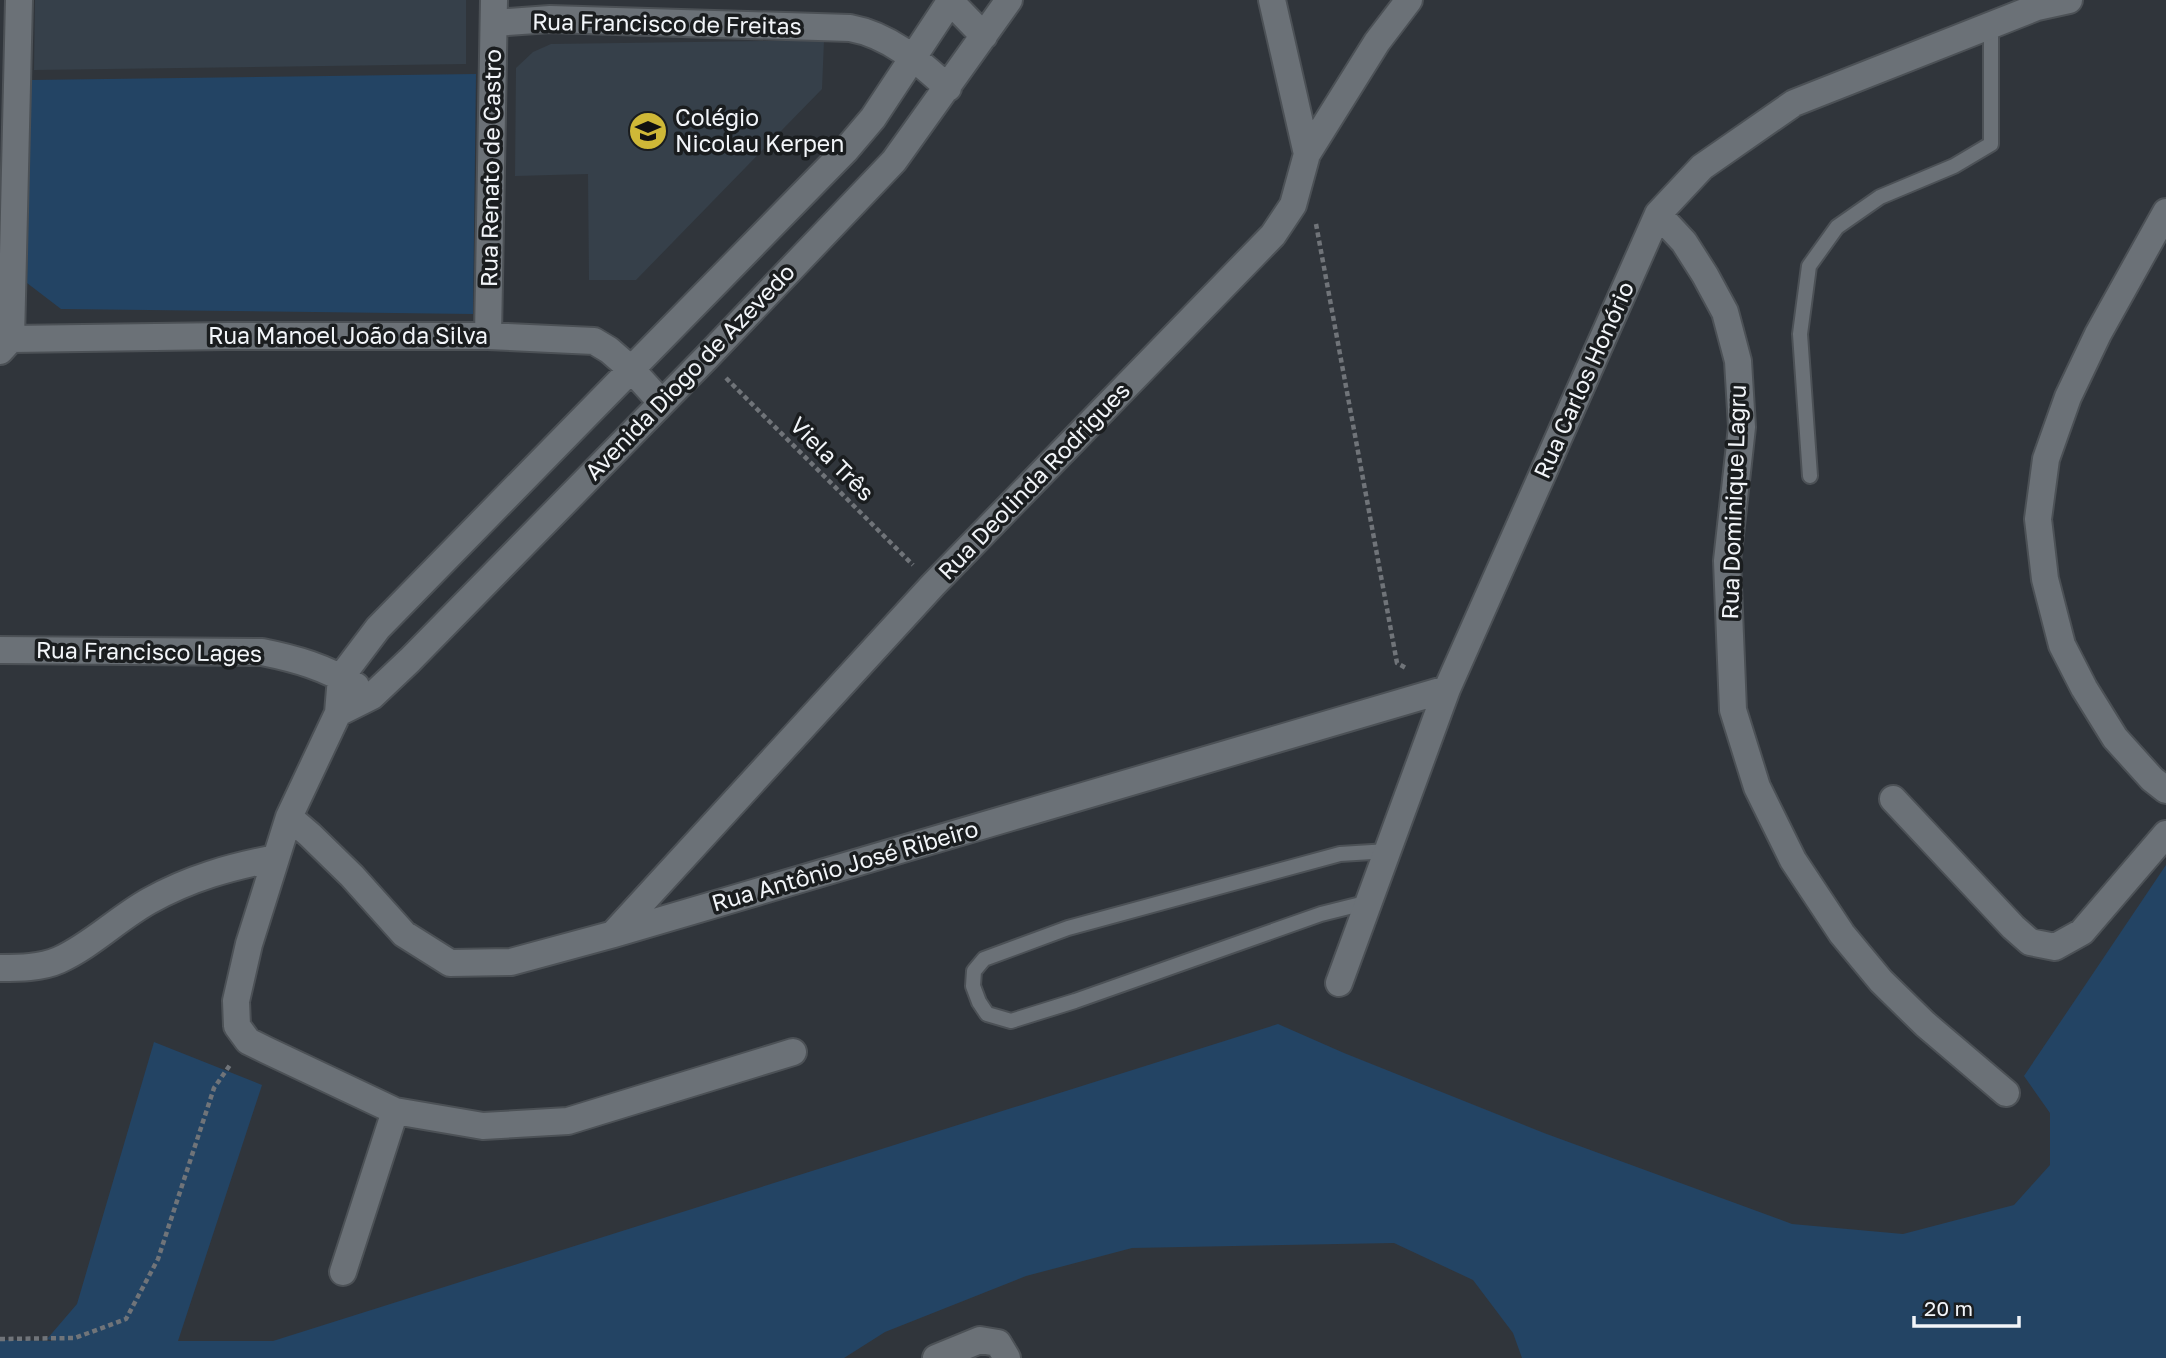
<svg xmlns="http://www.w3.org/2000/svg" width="2166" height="1358" viewBox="0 0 2166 1358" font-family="'Golos Text',sans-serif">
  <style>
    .built { fill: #36404a }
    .green { fill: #234464 }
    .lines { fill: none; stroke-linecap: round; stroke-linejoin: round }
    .service-casing { stroke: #4c5156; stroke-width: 18 }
    .minor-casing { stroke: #4c5156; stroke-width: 30 }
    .path { stroke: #707479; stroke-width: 4.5; stroke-dasharray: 5 3.5; stroke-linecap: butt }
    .service { stroke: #6b7177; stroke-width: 14 }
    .minor { stroke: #6b7177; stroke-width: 26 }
    .labels { text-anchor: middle; stroke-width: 7; stroke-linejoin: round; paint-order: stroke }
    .street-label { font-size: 23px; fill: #f2f5f9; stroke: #1a1d1f }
    .poi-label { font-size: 23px; fill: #f2f5f9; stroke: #1a1d1f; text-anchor: start }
  </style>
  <rect width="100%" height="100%" fill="#30353b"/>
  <path class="built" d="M35 0H466V64L34 70Z
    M824 40 822 89 636 280H589L588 174 515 176 516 68 533 52 551 44Z"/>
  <path class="green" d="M476 74 473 314 61 309 27 283 31 80Z
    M2166 865V1358H1522L1513 1333 1473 1280 1394 1243 1132 1248 1026 1276 885 1332 844 1358H0V1340L55 1341 47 1339 77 1304 154 1042 262 1085 178 1341H273L1278 1024 1344 1053 1544 1133 1792 1224 1903 1234 2014 1205 2050 1165V1113L2024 1076Z"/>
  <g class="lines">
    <defs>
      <path id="service" d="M1810 476 1800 334 1809 266 1837 227 1880 197 1954 166 1991 144V26
        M1369 902 1321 914 1075 1001 1011 1021 987 1014 979 1002 973 986 974 971 984 959 1068 928 1340 854 1388 851"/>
      <path id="minor" d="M949 0 984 36
        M1272 0 1307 154
        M494 23 550 19 850 28C889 35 920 62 948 88
        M2166 212 2098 334 2068 397 2046 459 2038 519 2045 579 2062 645 2084 688 2115 738 2152 779 2166 790
        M1658 214 1684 242 1705 275 1725 312 1738 361 1742 427 1727 561 1733 710 1757 787 1793 860 1842 934 1881 981 1925 1024 2006 1093
        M488 336 494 0
        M11 339 227 336H488L594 341 609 350 632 370 661 402
        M0 351 11 339 19 0
        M0 650 262 652C297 659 324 667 356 686
        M338 713 372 696 410 660 706 358 894 161 1009 0
        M1893 799 2013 927 2030 942 2055 947 2082 932 2166 834
        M289 817 310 835 352 876 404 934 450 963 511 962 614 934 1447 689
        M615 932 933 585 1273 235 1293 205 1307 154 1377 42 1409 0
        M0 968C19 968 41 968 59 960 92 945 117 919 149 901 190 878 230 867 276 858
        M1339 983 1447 689 1658 214 1702 167 1794 103 2037 7 2069 0
        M793 1052 568 1121 483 1126 395 1111 266 1050 248 1041 237 1026 236 1001 249 944 289 817 338 713 341 677 378 628 845 151 873 118 951 0
        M343 1272 395 1111
        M936 1358 980 1340 998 1343 1007 1358"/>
    </defs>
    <use href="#service" class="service-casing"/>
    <use href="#minor" class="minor-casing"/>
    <path class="path" d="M1316 224 1397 663 1406 668
      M726 378 913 565
      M0 1339 75 1338 126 1319 158 1259 214 1088 230 1065"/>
    <use href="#service" class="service"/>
    <use href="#minor" class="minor"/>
  </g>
  <defs>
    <symbol id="school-disc" viewBox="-11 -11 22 22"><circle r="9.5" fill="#cfb837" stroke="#1a1d1f"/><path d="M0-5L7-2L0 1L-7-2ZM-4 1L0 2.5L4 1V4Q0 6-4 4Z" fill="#111"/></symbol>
  </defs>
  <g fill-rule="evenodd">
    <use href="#school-disc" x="626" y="109" width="44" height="44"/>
  </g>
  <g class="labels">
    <g class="street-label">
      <text transform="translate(667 24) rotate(1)" y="8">Rua Francisco de Freitas</text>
      <text transform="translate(491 168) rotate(-89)" y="8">Rua Renato de Castro</text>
      <text x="348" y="344">Rua Manoel João da Silva</text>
      <text transform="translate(690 372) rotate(-46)" y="8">Avenida Diogo de Azevedo</text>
      <text transform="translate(1584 380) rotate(-66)" y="8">Rua Carlos Honório</text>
      <text transform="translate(832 459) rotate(45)" y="8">Viela Três</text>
      <text transform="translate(1034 481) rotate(-46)" y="8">Rua Deolinda Rodrigues</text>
      <text transform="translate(1734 502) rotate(-88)" y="8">Rua Dominique Lagru</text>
      <text transform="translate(149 652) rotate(1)" y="8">Rua Francisco Lages</text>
      <text transform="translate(845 866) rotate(-16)" y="8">Rua Antônio José Ribeiro</text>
    </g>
    <g class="poi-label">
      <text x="675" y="126">Colégio<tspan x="675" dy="26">Nicolau Kerpen</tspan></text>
    </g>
  </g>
  <path d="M1914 1316v10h105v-10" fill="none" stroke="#f2f5f9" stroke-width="3.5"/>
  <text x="1924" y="1316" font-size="21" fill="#f2f5f9" stroke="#1a1d1f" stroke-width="5" paint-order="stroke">20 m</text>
</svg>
